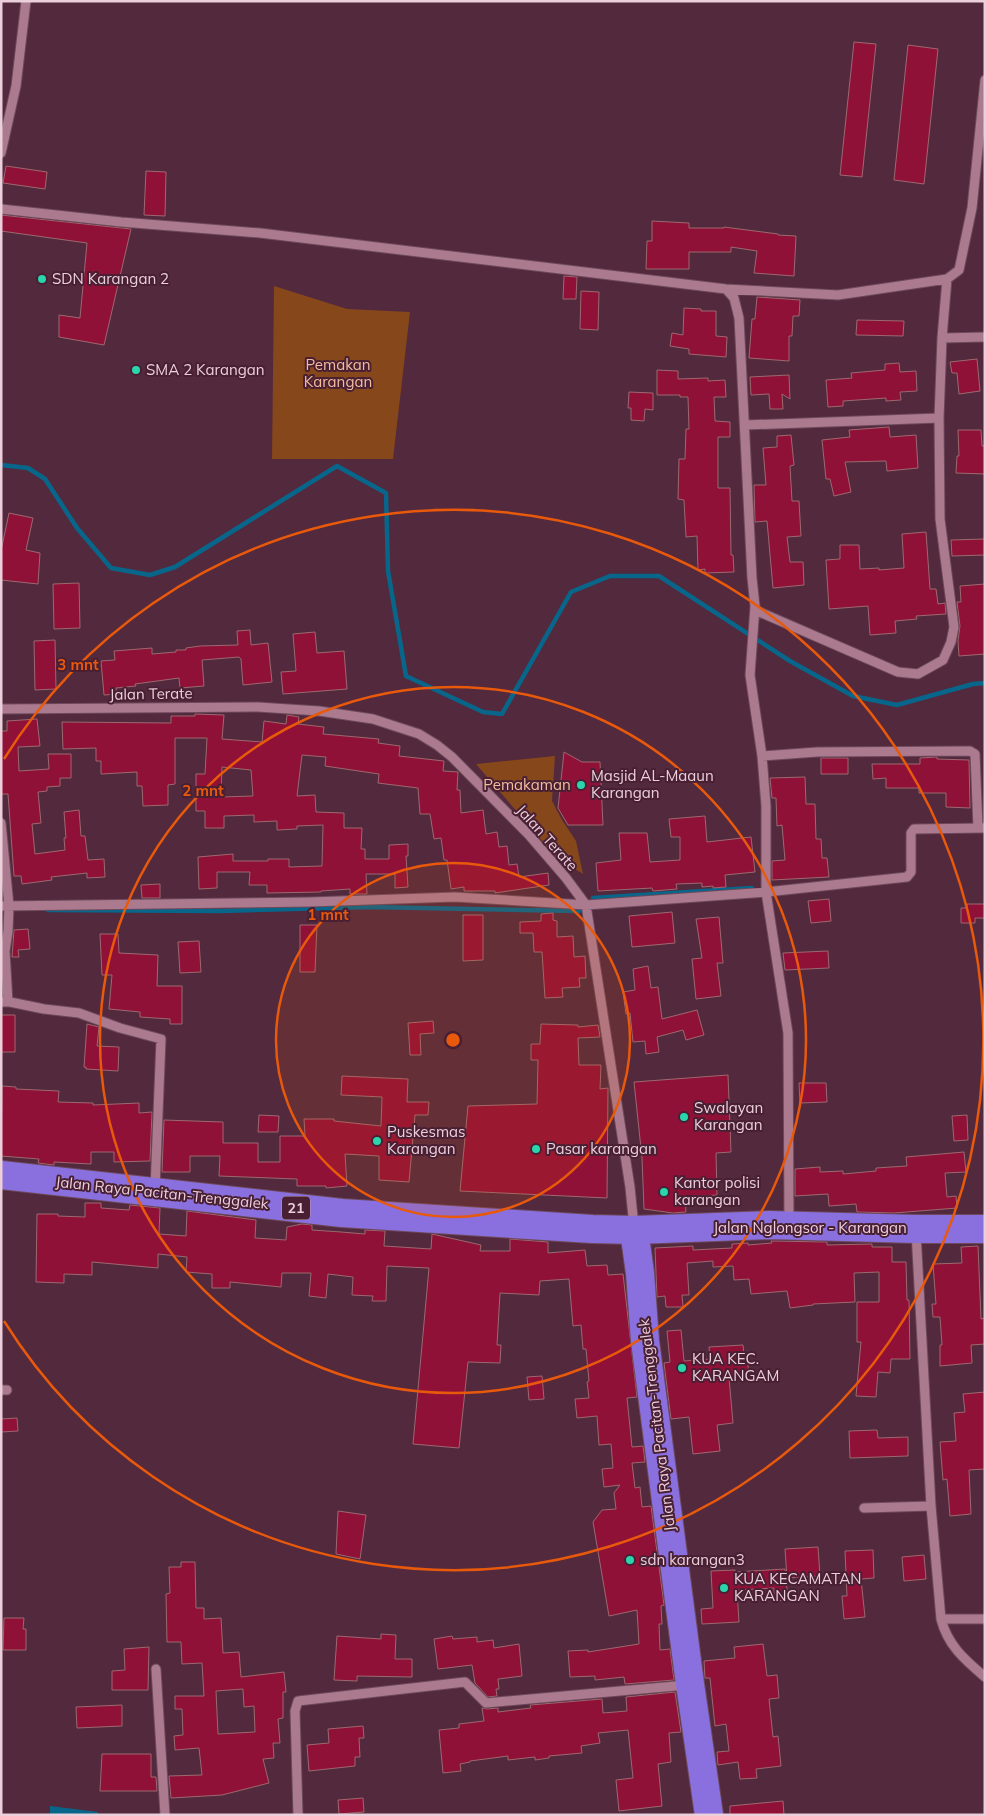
<svg xmlns="http://www.w3.org/2000/svg" width="986" height="1816" viewBox="0 0 986 1816" font-family="Mulish,sans-serif">
  <style>
    .green { fill: #86471b }
    .water { fill: #08668a }
    .lines { fill: none; stroke-linecap: round; stroke-linejoin: round }
    .stream { stroke: #08668a; stroke-width: 4.5 }
    .building { fill: #901137; stroke: #9d686f; fill-rule: evenodd }
    .minor-casing { stroke: #6d495b; stroke-width: 11 }
    .highway-casing { stroke: #6d495b; stroke-width: 30 }
    .minor { stroke: #ac7a8f; stroke-width: 9 }
    .highway { stroke: #8a70df; stroke-width: 28 }
    .ring { fill: none; stroke: #e8590c; stroke-width: 2.5 }
    .poi-dot { fill: #2ad5ac; stroke: #481f33; stroke-width: 2 }
    .labels { text-anchor: middle; stroke-width: 4; stroke-linejoin: round; paint-order: stroke }
    .shield { fill: #481f33; stroke: #ba9aa8; stroke-width: 1 }
    .shield-label { font-size: 14px; font-weight: bold; fill: #ebcfda }
    .poi-label { font-size: 15px; fill: #ebcfda; stroke: #481f33; text-anchor: start }
    .park-label { font-size: 15px; fill: #f3bd9d; stroke: #481f33 }
    .street-label { font-size: 15px; fill: #ebcfda; stroke: #481f33 }
    .centre { fill: #e8590c; stroke: #481f33; stroke-width: 2.5 }
    .ring-label { font-size: 15px; text-anchor: middle; font-weight: bold; fill: #e8590c; stroke: #481f33; stroke-width: 4; stroke-linejoin: round; paint-order: stroke }
  </style>
  <rect width="100%" height="100%" fill="#53293d"/>
  <path class="green" d="M274 286 347 309 410 312 393 459H272Z
    M555 756 552 801 562 820 576 841 583 874 556 857 476 764Z"/>
  <path class="water" d="M50 1806 98 1812V1815H50Z"/>
  <g class="lines">
    <path class="stream" d="M1 465 28 468 45 479 77 528 111 568 150 575 175 567 337 466 386 493 388 571 406 676 483 712 502 714 571 592 610 576H659L790 661 853 696 897 705 973 684 985 683
      M593 898 752 888
      M48 910 220 911 369 907 579 911"/>
  </g>
  <path class="building" d="M854 42 876 44 862 177 840 175Z
    M908 45 938 49 924 184 894 180Z
    M6 166 47 172 45 189 3 183Z
    M146 171 166 172 165 216 144 215Z
    M1 215 131 229 104 345 59 337V315L80 318 87 243 1 231Z
    M652 221 689 223V228H724V227L778 234V235L796 236 794 276 754 273 757 251 731 247V252H689V269H646L647 241H652Z
    M564 276 577 277 576 299H563Z
    M581 291 599 292 598 330 580 329Z
    M757 297 800 300 799 316H793L792 336H789V361L749 358 752 319H755Z
    M684 308 701 309V311H716V336L727 337 726 357 689 354V349L670 346 672 333 683 335Z
    M857 320 904 321 903 336 856 335Z
    M977 359 980 391 959 394 957 373H952L950 362Z
    M899 363 900 372 916 371 917 391 900 392 901 400 886 401V398L843 401V406L828 407 826 380 852 378 851 373 885 370V364Z
    M657 370 678 371V379L708 378V381L725 380 726 397H714L715 421 730 422V437H718V488H730L731 555H733L734 572 705 573V569L698 570 697 536 686 537 684 500 678 499 679 459H685L686 429H689L688 397H680V395H657Z
    M789 375 790 399 782 394 783 409H770L769 394 751 395 750 377Z
    M629 392 653 393V410L645 409 644 421 631 420V408H628Z
    M889 427 890 437 916 435 918 468 887 471 886 461 845 462 851 492 834 496 830 479H826L822 440 850 437 849 430Z
    M958 430H981L982 446H985V474L956 473 957 456H959Z
    M791 435 794 465 790 466 792 501H799L801 536 787 537 790 562H803L804 585 773 588 767 521 755 522 754 485H766L763 448 777 447V436Z
    M9 513 33 518 26 550 40 553 38 584 1 580V551Z
    M926 532 930 589H936L938 604 945 603 946 614 916 616 917 619 895 621 896 633 870 635 868 606 829 609 826 560 840 559V545H859L860 569 879 568V570L904 568 902 534Z
    M985 539V555L952 556 951 540Z
    M79 583 80 628 54 629 53 584Z
    M985 584V654L959 656 958 641 960 626 957 602H961L960 586Z
    M250 630 251 645 268 643 272 682 243 685 241 659 239 657 202 660 204 686 180 688 179 678 135 684 136 686 116 688 117 694 104 695 101 661 115 660 114 651 152 648V654L176 652V650H186V648L200 646 238 645 237 631Z
    M315 632 317 653 344 651 347 689 283 694 281 672 296 671 293 634Z
    M55 640 56 689 35 690 34 641Z
    M195 714 224 715 222 739 262 742 264 721 286 724 287 715 299 717 298 724 324 727 323 734 379 739 378 743 400 746 399 756 444 761 443 771 458 772 457 790H460L461 813 483 810 486 834 497 832 499 847 507 846 509 865 517 864 519 877 548 873 549 885 495 893V891H464V887L451 889 447 860H444L441 838 434 839 430 814H420L418 788 378 783 379 774 325 766 326 757 302 755 297 796 315 795 316 812 344 813V828H362L361 849H365V859H389V845L408 844V856H406L408 887 395 888V874H366L367 894H350V889L321 891V892L267 893V885H249L250 872H217V888L199 889 198 857 233 854V861H268V859H289V867L322 866 323 825 297 826V829L277 830V821L254 822V815L224 816V828H205V811H196V774H205L207 738H175V784L168 785V805L143 806 142 786H137V772L101 774V761H96V748L63 749 62 722 171 723V716H195ZM222 767 251 770 253 796 221 797Z
    M37 719 40 746 18 747 19 771 49 769 48 754H71V778H60V786L47 787V791L38 792 41 823 32 824 35 854 65 850 64 838H66L64 812 79 810 81 836H85L88 860 104 859 105 877 87 878V873L51 877 52 880 22 884 21 876H14L8 794H1V731H7V721Z
    M564 752 582 762H600L603 825H568L558 808Z
    M937 757V759L969 760 970 808 946 807V793H919V788H886V778L873 779 872 764H920V758Z
    M821 758H848V774H821Z
    M805 777 806 804H815L816 839H821L822 858H827L829 877 772 880V861L785 860 782 825 777 826 776 798H772L770 778Z
    M705 816 707 842 751 837 755 872 725 875 726 887 713 888V886L702 887V883L676 884 677 889 653 891 652 888 598 891 596 863 621 860 619 833H647L650 862 680 860V837H671L669 819Z
    M160 884V898H142L141 885Z
    M829 899 831 921 811 923 808 901Z
    M967 904H985V918H975V923H961V908H967Z
    M672 912 675 943 632 947 629 916Z
    M553 913V920L557 921V937L573 936 574 957 585 956 586 978H579L580 987 562 988 563 997 545 998 542 952H534L533 933H520V922L541 921V914Z
    M463 915H483V960L463 961Z
    M719 917 723 963H717L721 996 696 999 692 959 702 958 696 919Z
    M300 925H317L315 972H300Z
    M28 929 30 949 18 950 19 957H12L14 930Z
    M100 934H118L119 953 158 955 157 986H182V1024H170V1019L140 1017V1012L109 1009 112 975H102Z
    M199 941 201 972 180 973 178 942Z
    M828 951 829 968 785 970 783 953Z
    M648 966 651 988 658 987 662 1019 697 1010 704 1035 686 1040 683 1030 657 1037 659 1052 646 1054 645 1041 633 1042 630 1013 626 1014 623 992 635 990 633 969Z
    M1 1015H15V1052H1Z
    M433 1021 434 1033 420 1034 421 1055H410L408 1023Z
    M87 1024 99 1027 97 1046 119 1047 118 1071 86 1069V1067H84Z
    M541 1024 578 1025V1027L598 1025 600 1037 578 1038 579 1065H601L600 1089 608 1088 607 1198 460 1191 468 1106 537 1104 538 1060H531V1044H540Z
    M728 1075 731 1152 716 1153 717 1195 685 1197 686 1212 673 1213 644 1209 642 1158 634 1082Z
    M342 1076 408 1079 407 1102H429L428 1115H415L409 1182 379 1180V1156L345 1154 347 1186 326 1188V1186H297V1179L219 1176 220 1156H190V1172H162L164 1120 223 1122V1143H258V1162H280V1136H305L304 1119H334V1121L381 1126 382 1097 341 1095Z
    M799 1083H826L827 1102 800 1103Z
    M2 1086 16 1087V1089L59 1091 58 1102 93 1103V1105L139 1103V1113L152 1112 150 1161 114 1162V1152H91V1164L54 1162V1165L38 1163 39 1159 1 1156Z
    M259 1115 279 1116 278 1132H258Z
    M967 1115 968 1140 954 1141 952 1116Z
    M964 1152 966 1172 945 1173 947 1197 956 1196 957 1208 894 1213 857 1212 856 1204 829 1206 828 1194 795 1196V1169L820 1167V1172L843 1171V1174L876 1171V1168L907 1166 906 1157Z
    M85 1203H101V1208L129 1210 130 1205 160 1208 159 1234 186 1236 187 1211 256 1220 255 1238 286 1240 287 1227 302 1224 312 1225V1230L341 1232 365 1234V1230L385 1231 384 1246 431 1249 432 1234 481 1245 480 1251H510V1239L548 1242V1253L585 1250 587 1266 607 1265 608 1275 623 1274 637 1397 627 1398 632 1447 643 1446 645 1462 632 1463 635 1488 640 1487 642 1507 651 1506 664 1605 661 1606 662 1624H659L660 1650 670 1649 674 1680 625 1684 624 1677 595 1680V1676L570 1677 568 1651 588 1650V1652L639 1644 637 1610 609 1616 593 1522 602 1510 616 1509 614 1493 620 1485 604 1487 602 1469 613 1468 611 1444 599 1445 597 1416 577 1418 575 1399 589 1398 587 1382 589 1381 586 1349H583L581 1325 573 1326 569 1279 540 1281 539 1295 500 1293 497 1345H501L500 1363 468 1362 459 1448 413 1444 429 1268 387 1266 386 1301H372L373 1296 352 1295 353 1277 328 1274 326 1298 309 1296 311 1273H282L281 1287 230 1282V1288H212V1274L186 1272 187 1257 158 1254V1268L92 1262V1275L64 1274V1283L36 1282 37 1214H58V1216L85 1217Z
    M771 1241 827 1242V1245L872 1244V1247H892V1262H906L907 1300H909L910 1359H891L890 1373 878 1372 876 1397 856 1396 861 1342H857V1302H879V1272L854 1273 855 1302 813 1304V1305L790 1308 787 1291 751 1294 749 1279 734 1280 733 1266 713 1267V1261L687 1263 689 1295H682L683 1307H666L665 1296 657 1297 655 1248 693 1246V1250L732 1248V1244L748 1243V1245L772 1243Z
    M978 1246 981 1319 985 1318V1344L971 1345 972 1363 940 1366V1345H942L940 1317H933L932 1304H936L933 1264 962 1263 961 1247Z
    M681 1330 684 1361 710 1359 709 1347 743 1345 744 1354H747L749 1377 729 1378 733 1423 717 1425 720 1451 693 1454 689 1417 671 1419 664 1363 670 1362 667 1331Z
    M542 1376 544 1399 529 1400 527 1377Z
    M985 1392V1469L969 1470 971 1514 950 1516 947 1479 943 1480 940 1442 956 1441 954 1413 965 1412 963 1394Z
    M17 1418 18 1431 1 1432V1419Z
    M877 1430 878 1438 908 1437V1456L850 1458 849 1431Z
    M338 1511 366 1515 360 1559 336 1554Z
    M818 1547 820 1576 787 1578 785 1549Z
    M873 1550 874 1578 861 1579 865 1617 844 1619 842 1596H847L845 1551Z
    M924 1555 926 1579 904 1581 902 1557Z
    M181 1562H195L196 1608H204V1619L221 1618 223 1653 239 1652 241 1677 284 1672 286 1692H283V1718L278 1719 280 1743H273L274 1758 263 1759 269 1783 222 1795 171 1798 169 1776 202 1775 199 1748 175 1750 174 1736 183 1735 182 1709H175V1696H204L202 1663 182 1664 181 1642H167L166 1594 170 1593 169 1567H181ZM243 1689 244 1707 254 1706 255 1732 218 1734 216 1691Z
    M785 1569 788 1600 774 1601V1588L737 1590 739 1622 702 1624 701 1609 713 1608 711 1571 735 1570V1572Z
    M4 1618H24L23 1629H26V1650H3Z
    M381 1634 396 1635 395 1659H412V1677L357 1676V1681L334 1680 337 1636 381 1639Z
    M452 1636 453 1639 477 1637V1642L493 1640 494 1648 519 1644 522 1676 498 1679 499 1689H496L497 1696 488 1697 475 1683 472 1665 438 1669 434 1639Z
    M763 1644 767 1676 777 1675 779 1698 769 1699 773 1737 778 1736 781 1766 756 1769 757 1778 740 1779 738 1762 718 1765 717 1752 729 1751 726 1724 715 1726 710 1678H705L704 1661 735 1658 734 1647Z
    M149 1647 148 1690H112V1671L125 1670 124 1649Z
    M675 1692 681 1732 669 1733 671 1762 658 1764 662 1806 619 1811 616 1780 633 1778 628 1730 598 1733 600 1743 581 1746 582 1753 549 1756V1758L535 1760V1757L508 1760V1756L470 1761V1762L460 1764 461 1771 443 1773 439 1730 459 1728V1724L484 1721 482 1708 487 1709 498 1708V1712L531 1708 530 1705 602 1699 603 1713 627 1711 626 1697Z
    M122 1705V1726L77 1728 76 1707Z
    M363 1726 364 1738H359L360 1757H355V1766L309 1771 307 1745 329 1743 328 1729Z
    M102 1754H151V1777H156L157 1791H100Z
    M363 1798 364 1812 339 1814 338 1800Z
    M783 1801 784 1815H730V1806Z"/>
  <g class="lines">
    <defs>
      <path id="minor" d="M1 153 16 86 26 1
        M1 209 121 222 260 233 726 289 838 295 947 279 959 270 972 208 985 80
        M726 289 734 298 739 318 752 578 755 606 750 675 762 756 766 806V892L788 1033 789 1223
        M942 338 985 337
        M745 425 939 418
        M755 610 898 672 918 674 943 660 951 642 954 627 940 519 939 418 942 338 947 279
        M1 709 258 707 319 711 373 719 419 734 437 745 452 757 529 835 566 878 586 905 630 1187 634 1227
        M762 756 817 752 970 751 975 754 978 828
        M1 823 9 906 8 931 5 951 8 1002
        M1 906 310 902 455 897 586 905 766 892 907 877 911 872V833L914 829 985 828
        M1 1002H10L44 1009 79 1013 120 1028 161 1039 155 1189
        M916 1232 931 1506 941 1619C948 1646 965 1660 985 1677
        M1 1390H7
        M864 1508 931 1506
        M941 1619H985
        M156 1669 165 1815
        M298 1815 295 1711 298 1701 465 1682 486 1703 687 1685"/>
      <path id="highway" d="M1 1175 342 1213 592 1229 634 1230 769 1225 916 1229H985
        M634 1230 640 1273 645 1341 690 1684 709 1815"/>
    </defs>
    <use href="#minor" class="minor-casing"/>
    <use href="#highway" class="highway-casing"/>
    <use href="#minor" class="minor"/>
    <use href="#highway" class="highway"/>
  </g>
  <circle cx="453" cy="1040" r="177" fill="#e8590c" fill-opacity=".12"/>
  <g class="ring">
    <circle cx="453" cy="1040" r="177"/>
    <circle cx="453" cy="1040" r="353"/>
    <path d="M4 759A530 530 0 1 1 4 1321"/>
  </g>
  <g class="poi-dot">
    <circle cx="42" cy="279" r="5"/>
    <circle cx="136" cy="370" r="5"/>
    <circle cx="581" cy="785" r="5"/>
    <circle cx="684" cy="1117" r="5"/>
    <circle cx="377" cy="1141" r="5"/>
    <circle cx="536" cy="1149" r="5"/>
    <circle cx="664" cy="1192" r="5"/>
    <circle cx="682" cy="1368" r="5"/>
    <circle cx="630" cy="1560" r="5"/>
    <circle cx="724" cy="1588" r="5"/>
  </g>
  <g class="labels">
    <rect class="shield" x="282" y="1196.5" width="28" height="23" rx="4"/>
    <g class="shield-label">
      <text x="296" y="1213">21</text>
    </g>
    <g class="poi-label">
      <text x="52" y="284">SDN Karangan 2</text>
      <text x="146" y="375">SMA 2 Karangan</text>
      <text x="591" y="781">Masjid AL-Maaun<tspan x="591" dy="17">Karangan</tspan></text>
      <text x="694" y="1113">Swalayan<tspan x="694" dy="17">Karangan</tspan></text>
      <text x="387" y="1137">Puskesmas<tspan x="387" dy="17">Karangan</tspan></text>
      <text x="546" y="1154">Pasar karangan</text>
      <text x="674" y="1188">Kantor polisi<tspan x="674" dy="17">karangan</tspan></text>
      <text x="692" y="1364">KUA KEC.<tspan x="692" dy="17">KARANGAM</tspan></text>
      <text x="640" y="1565">sdn karangan3</text>
      <text x="734" y="1584">KUA KECAMATAN<tspan x="734" dy="17">KARANGAN</tspan></text>
    </g>
    <g class="park-label">
      <text x="338" y="370">Pemakan<tspan x="338" dy="17">Karangan</tspan></text>
      <text x="527" y="790">Pemakaman</text>
    </g>
    <g class="street-label">
      <text transform="translate(151 694) rotate(-1)" y="5">Jalan Terate</text>
      <text transform="translate(547 838) rotate(48)" y="5">Jalan Terate</text>
      <text transform="translate(162 1193) rotate(6)" y="5">Jalan Raya Pacitan-Trenggalek</text>
      <text x="810" y="1233">Jalan Nglongsor - Karangan</text>
      <text transform="translate(657 1425) rotate(-97)" y="5">Jalan Raya Pacitan-Trenggalek</text>
    </g>
  </g>
  <circle cx="453" cy="1040" r="8" class="centre"/>
  <g class="ring-label">
    <text x="78" y="670">3 mnt</text>
    <text x="203" y="796">2 mnt</text>
    <text x="328" y="920">1 mnt</text>
  </g>
  <rect width="986" height="1816" fill="none" stroke="#ebcfda" stroke-width="5"/>
</svg>
